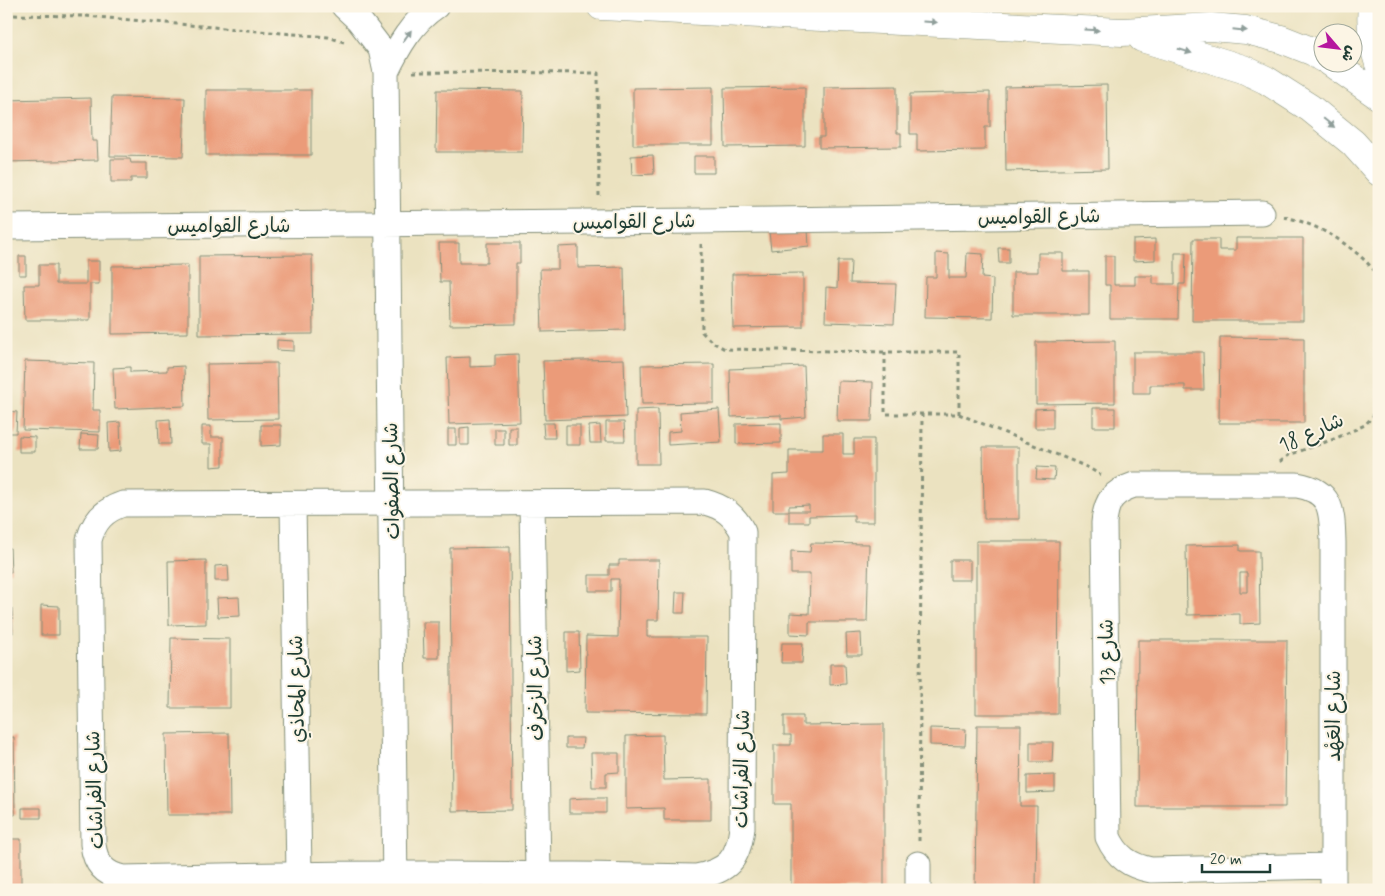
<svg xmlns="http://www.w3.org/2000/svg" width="1385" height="896" viewBox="0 0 1385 896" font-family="Mynerve,'Playpen Sans Arabic',sans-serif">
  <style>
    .building { fill: #eb9b79; fill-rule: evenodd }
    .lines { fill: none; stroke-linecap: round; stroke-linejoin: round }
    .minor-casing { stroke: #85907a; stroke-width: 27 }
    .major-casing { stroke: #85907a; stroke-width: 29 }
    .path { stroke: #85907a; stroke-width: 3; stroke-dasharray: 4 4; stroke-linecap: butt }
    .minor { stroke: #fff; stroke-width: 25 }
    .major { stroke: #fff; stroke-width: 28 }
    .oneway { fill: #8f9e9a }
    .labels { text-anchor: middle; stroke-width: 4; stroke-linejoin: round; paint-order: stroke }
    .street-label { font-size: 20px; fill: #1f3d34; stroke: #fcf5e5 }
  </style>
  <rect width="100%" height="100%" fill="#fcf5e5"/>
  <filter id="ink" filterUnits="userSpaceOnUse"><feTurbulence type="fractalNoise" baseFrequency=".02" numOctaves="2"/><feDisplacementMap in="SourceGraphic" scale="10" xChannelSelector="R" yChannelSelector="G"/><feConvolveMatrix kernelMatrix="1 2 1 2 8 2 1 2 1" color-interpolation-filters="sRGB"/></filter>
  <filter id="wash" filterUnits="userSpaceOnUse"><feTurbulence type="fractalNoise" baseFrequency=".0096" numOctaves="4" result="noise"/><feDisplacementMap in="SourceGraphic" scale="20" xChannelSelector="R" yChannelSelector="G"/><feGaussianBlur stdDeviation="1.12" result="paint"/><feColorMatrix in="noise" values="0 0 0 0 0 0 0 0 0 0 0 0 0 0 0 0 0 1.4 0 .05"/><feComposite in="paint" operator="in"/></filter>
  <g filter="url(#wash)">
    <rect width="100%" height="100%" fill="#ebe2c0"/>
    <g id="blocks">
      <path class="building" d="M1107 85 1108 169 1006 171 1005 87Z
        M897 86V133H901V147L819 148V137H824V87Z
        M713 87V145H633V88Z
        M805 87V146L725 147 724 88Z
        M206 90H311V155H206Z
        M437 90 523 91 522 152H436Z
        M990 92V127H985V150L917 151V134H910V94Z
        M112 97 185 98 183 157 110 156Z
        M91 98 92 141H97L98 160 6 162V100Z
        M653 155 654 174 632 175 631 156Z
        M694 156H714V173H694Z
        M111 159H130L131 163H147V178H131V182H111Z
        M808 229 809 246 771 250 769 232Z
        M1236 238H1303V321H1192L1193 239H1219V250H1236Z
        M1155 239V260L1133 261V240Z
        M439 243H459V263H487V243H520V263H516V324L450 325 449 282H440Z
        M578 246V268L624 267 625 330 542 332 540 269H558V247Z
        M998 248H1009V263H999Z
        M936 253 949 254V278H966L967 253 983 254 982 278 993 279 992 318 925 317 926 277H936Z
        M1038 253H1063V271H1089V315H1013V272H1038Z
        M1175 253H1186L1185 284H1179L1178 319H1110V285H1105V256H1114V285H1135V276H1153V284H1175Z
        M312 255 313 334 199 335V256Z
        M19 256H26V275H19Z
        M86 261H99V284H90V320H25L24 285H39V265H56V284H86Z
        M838 261H851L850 283 896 284 894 324 825 322 826 287 837 288Z
        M188 265V333L112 334V266Z
        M803 273V327L733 328 732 274Z
        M1220 337 1304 338V423H1219Z
        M277 340 294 341V351L277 350Z
        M1115 341V403L1036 404V342Z
        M1133 352H1203L1204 390H1185V385H1150V393H1133Z
        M518 354 520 422 449 424 447 358 470 357V367L495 366V355Z
        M624 359 626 417 545 420 543 361Z
        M25 361 94 363 93 410H100V432L23 430Z
        M277 363 278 419 208 420 207 364Z
        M714 364V403L642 404 641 365Z
        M184 366 185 406 115 409 113 368 130 367V372L167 371V367Z
        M804 366 806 417 781 419V415L731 417 730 369Z
        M838 381 873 382 872 421H837Z
        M1053 408V428H1035V409Z
        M1093 408H1115V427H1093Z
        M658 409 659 464H636V410Z
        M719 409 721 442 668 445V432L681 431 680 412Z
        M6 411 17 412 16 433H6Z
        M170 419 171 444H159L158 420Z
        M120 422 121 451 109 452 108 423Z
        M606 422H624L625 441H606Z
        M543 423H554L555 438H544Z
        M781 423V443L736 444V424Z
        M261 425H281V445L261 446Z
        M566 425H580V445H566Z
        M600 425 601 443H590L589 426Z
        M202 426H211V437H223V466L211 467V444H202Z
        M469 427V445H460V428Z
        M509 427H517V445H509Z
        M448 429H456V445H448Z
        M495 429H504V445H495Z
        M81 434 99 435 98 449H80Z
        M823 434H843V454H854V439H874V522H854V515L809 516V522H789V511H809V505L789 506V511H773V475L789 474V450H823Z
        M19 436 35 437V452H19Z
        M983 447H1019V519H984Z
        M1037 467 1055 468 1054 480 1036 479Z
        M976 541H1059L1058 714H976Z
        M811 543 869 544 867 622H809V635L790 634V613L809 614 810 574H791V551L810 552Z
        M1240 545V551H1259L1260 623 1240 624V614L1187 615 1186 546ZM1240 573H1247V592H1240Z
        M510 547 512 810 452 811 450 548Z
        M6 548H10L11 572H6Z
        M206 560V624L169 625 168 561Z
        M619 560H659L658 620H647V637H707L706 714 585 713 586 636 618 637 619 579H611V591H589V575H609V565H619Z
        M950 560H970V580H950Z
        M228 565 229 581H215V566Z
        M676 592H685L684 613H675Z
        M239 597 240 616 218 617 217 598Z
        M41 605 59 606V635H41Z
        M6 608H12L13 633H6Z
        M423 622H439V658H424Z
        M566 632H579L580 670 566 671Z
        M861 633 862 655H847L846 634Z
        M171 638 230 639V708H170Z
        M1138 640H1287L1285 807H1137Z
        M782 643H803L802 663H781Z
        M830 664H845L846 684 830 685Z
        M784 716H803V725L884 724V890H791V804H774V745H791V735H784Z
        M977 725H1021L1020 806H1037L1036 890H975Z
        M930 728 966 729 965 746 930 745Z
        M229 733 230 815H167L166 734Z
        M663 735 664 780 711 779V820H664V808L626 809V736Z
        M14 737 15 815H6V738Z
        M566 738H583L582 748H566Z
        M1030 742H1053L1052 762H1030Z
        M591 753H619V772L606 773V787H592Z
        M1055 775V792L1027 793V776Z
        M585 798H606V813H569V799Z
        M22 808H41V818H22Z
        M6 839H21V890H6Z"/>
    </g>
  </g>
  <g filter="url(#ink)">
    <use href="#blocks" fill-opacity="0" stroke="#85907a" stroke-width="1"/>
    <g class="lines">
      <defs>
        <path id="minor" d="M344 6 358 19 381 49 386 72 395 890
          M386 72C398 47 412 22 436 6
          M6 227 700 221 1262 213
          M705 502C724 507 734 515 743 532L742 828C738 860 728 871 696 877 505 873 314 873 123 878 104 874 95 863 93 844L89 540C94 521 104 510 123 504Z
          M532 503 538 873
          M293 504 299 874
          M918 864V890
          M1332 866 1151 870C1130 866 1117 857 1108 837L1104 523C1106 500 1113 492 1134 485H1297C1333 491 1332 512 1333 542V890"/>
        <path id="major" d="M601 6 1122 32 1211 27 1246 30 1281 39 1314 52 1322 58
          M1372 6C1370 25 1373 46 1379 64
          M1142 38 1243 69 1266 80 1310 108 1353 143 1379 172
          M1330 62 1379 96"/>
      </defs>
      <use href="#minor" class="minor-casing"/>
      <use href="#major" class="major-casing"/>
      <path class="path" d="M6 15 85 16 328 37 344 42
        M413 72 598 73 599 199
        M1284 217C1320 224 1356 247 1379 276
        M701 244 702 332 712 342 725 349 885 352
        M959 414V352H885V414H959L1087 467 1101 475
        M1280 462 1289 455 1334 439 1365 425 1379 409
        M919 841 922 414"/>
      <use href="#minor" class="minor"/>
      <use href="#major" class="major"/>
    </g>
    <defs><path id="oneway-solid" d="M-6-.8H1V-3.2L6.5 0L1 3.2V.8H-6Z" transform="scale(1.25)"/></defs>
    <g class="oneway">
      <use href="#oneway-solid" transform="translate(930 22) rotate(3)"/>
      <use href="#oneway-solid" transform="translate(1092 30) rotate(3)"/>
      <use href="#oneway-solid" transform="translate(1240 30) rotate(6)"/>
      <use href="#oneway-solid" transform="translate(407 36) rotate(-54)"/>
      <use href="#oneway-solid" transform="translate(1185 51) rotate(17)"/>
      <use href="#oneway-solid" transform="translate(1329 123) rotate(39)"/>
    </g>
  </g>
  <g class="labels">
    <g class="street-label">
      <text transform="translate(1039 216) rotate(-1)" y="7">شارع القواميس</text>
      <text transform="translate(634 221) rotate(-1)" y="7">شارع القواميس</text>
      <text x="229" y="232">شارع القواميس</text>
      <text transform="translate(1311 432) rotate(-24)" y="7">شارع 18</text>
      <text transform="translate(391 481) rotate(-91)" y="7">شارع الصفوات</text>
      <text transform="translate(1106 652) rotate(-91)" y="7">شارع 13</text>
      <text transform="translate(535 688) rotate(-91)" y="7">شارع الزخرف</text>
      <text transform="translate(296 689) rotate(-91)" y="7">شارع المحاذي</text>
      <text transform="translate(1333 716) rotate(-90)" y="7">شارع العَهْد</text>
      <text transform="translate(741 769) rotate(-89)" y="7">شارع الفراشات</text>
      <text transform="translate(94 790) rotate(-92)" y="7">شارع الفراشات</text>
    </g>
  </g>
  <rect width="1385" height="896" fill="none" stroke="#fcf5e5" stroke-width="25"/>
  <g transform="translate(1338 48) rotate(118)"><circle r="24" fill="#fcf5e5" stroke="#a4ab9e"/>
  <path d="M0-4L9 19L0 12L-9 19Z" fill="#b5179e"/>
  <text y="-8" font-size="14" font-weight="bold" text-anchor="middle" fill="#1f3d34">ش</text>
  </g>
  <path d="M1202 864v8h68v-8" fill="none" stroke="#1f3d34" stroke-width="2.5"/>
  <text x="1210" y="864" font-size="15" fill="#1f3d34" stroke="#fcf5e5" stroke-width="4" paint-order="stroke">20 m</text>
</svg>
